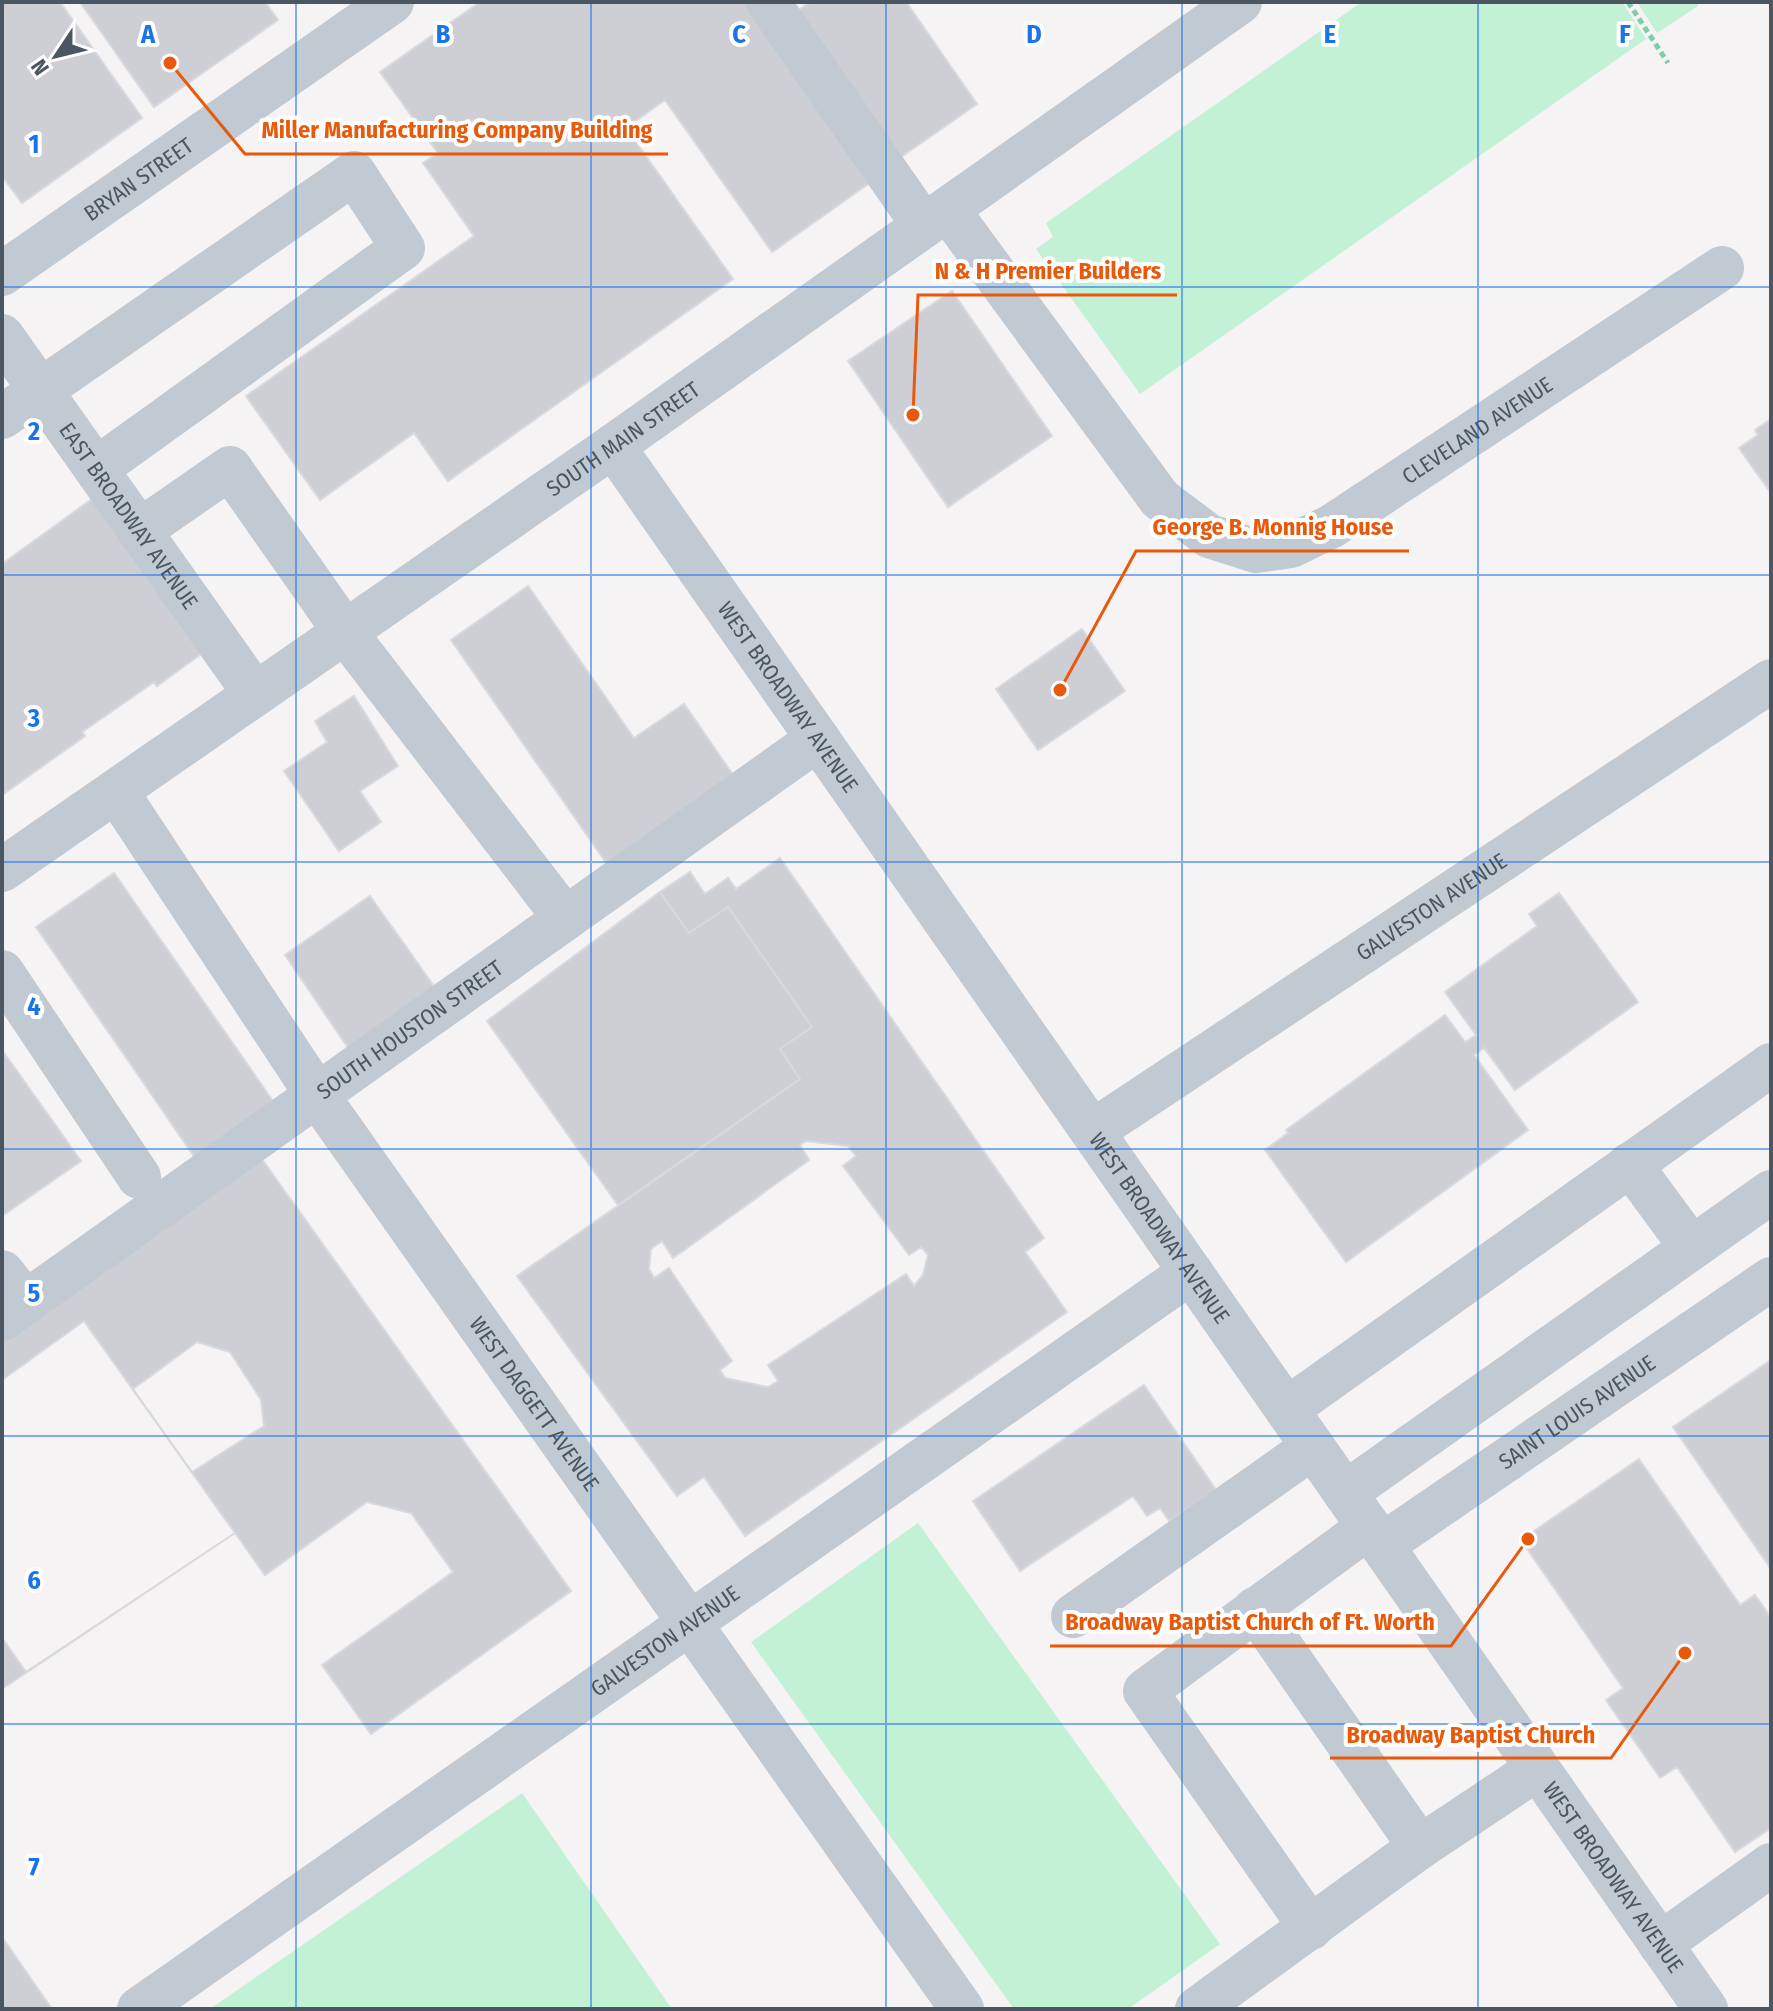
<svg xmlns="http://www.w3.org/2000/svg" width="1773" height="2011" viewBox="0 0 1773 2011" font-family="'Fira Sans Condensed',sans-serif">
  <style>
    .green { fill: #c3f1d5 }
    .building { fill: #cdcfd5; stroke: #d7d9de; stroke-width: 2; fill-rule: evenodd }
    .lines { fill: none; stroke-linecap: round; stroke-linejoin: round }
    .path { stroke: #7ad0a6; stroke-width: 5; stroke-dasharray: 6 4; stroke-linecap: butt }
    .minor { stroke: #c1cad2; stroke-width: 44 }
    .grid { fill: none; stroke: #1a73e8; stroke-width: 2; stroke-opacity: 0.55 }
    .labels { text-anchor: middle; stroke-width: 8; stroke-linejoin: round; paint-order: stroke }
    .street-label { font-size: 22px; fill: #4a5661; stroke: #fff }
    .grid-label { font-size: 26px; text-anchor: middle; font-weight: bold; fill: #1a73e8; stroke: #fff; stroke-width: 8; stroke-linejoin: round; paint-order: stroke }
    .leader { fill: none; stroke: #e8590c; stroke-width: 3 }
    .callout-dot { fill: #e8590c; stroke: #fff; stroke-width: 3 }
    .callout-label { font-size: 24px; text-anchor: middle; font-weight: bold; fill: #e8590c; stroke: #fff; stroke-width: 8; stroke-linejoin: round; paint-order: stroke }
  </style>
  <rect width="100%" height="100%" fill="#f5f3f3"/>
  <path class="green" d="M1362 2H1622L1646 39 1140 394 1036 249 1053 237 1046 223Z
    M1637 2H1697L1698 6 1657 33Z
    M918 1523 1220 1944 1128 2009H1014L751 1642Z
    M522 1793 672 2009H210Z"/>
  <path class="building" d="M2 2H60L142 118 22 203 2 176Z
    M80 2H265L278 20 154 107Z
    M480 2H755L878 177 772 252 665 100 626 128 733 279 448 481 414 433 320 500 246 396 474 236 423 163 438 153 380 72Z
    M810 2H906L977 104 898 159 795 13Z
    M952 291 1052 436 948 507 848 361Z
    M1771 419V493L1739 448 1758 435 1755 430Z
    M92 499 201 654 157 686 154 682 82 732 85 736 2 795V564Z
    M528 586 634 738 684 704 738 782 612 871 451 640Z
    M1082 629 1125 691 1038 750 996 689Z
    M354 696 398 766 360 791 381 822 339 851 284 771 327 742 315 721Z
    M780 858 1044 1238 1025 1252 1067 1312 745 1536 704 1477 677 1496 517 1276 800 1079 780 1049 812 1027 728 907 689 933 660 892 690 872 705 894 728 878 736 889ZM806 1141 848 1146 856 1156 843 1166 909 1255 921 1247 928 1255 923 1275 914 1286 906 1274 768 1365 778 1381 768 1387 725 1378 720 1370 732 1361 669 1268 654 1278 649 1269 651 1249 662 1241 673 1258 809 1160 800 1145Z
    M114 873 275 1104 196 1159 36 927Z
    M660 892 689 933 728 907 812 1027 780 1049 800 1079 618 1205 487 1021Z
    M1559 893 1638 1002 1515 1090 1484 1048 1474 1055 1528 1130 1346 1262 1265 1150 1288 1133 1286 1130 1445 1015 1465 1042 1476 1035 1445 992 1537 926 1529 914Z
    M370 896 436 989 349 1049 285 955Z
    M2 1050 81 1161 5 1214 2 1211Z
    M254 1148 571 1591 371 1734 322 1665 453 1572 411 1513 367 1502 265 1575 235 1533 2 1689V1328ZM197 1342 230 1352 261 1400 264 1426 192 1472 133 1389Z
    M84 1321 235 1533 26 1672 2 1638V1380Z
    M1771 1360V1569L1673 1427Z
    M1144 1385 1216 1490 1169 1521 1160 1508 1147 1516 1133 1496 1020 1571 973 1501Z
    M1639 1459 1740 1605 1755 1595 1771 1618V1828L1735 1852 1677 1767 1660 1778 1606 1700 1623 1688 1521 1540Z
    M2 1937 52 2009H2Z"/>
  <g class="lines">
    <path class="path" d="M1628 2 1668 63"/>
    <g class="minor">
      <path d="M768 2 924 226"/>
      <path id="s1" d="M948 210 1160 499 1209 536 1256 551 1291 546 1332 526 1722 268"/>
      <path id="s2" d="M2 274 392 2"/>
      <path id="s3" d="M2 336 255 694"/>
      <path d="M2 417 354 173 403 248 96 469"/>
      <path id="s4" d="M613 446 1706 2009"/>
      <path d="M139 531 230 468 345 632 565 918"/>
      <path id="s5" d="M116 791 317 1095 962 2009"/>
      <path id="s6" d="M2 870 613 446 1240 2"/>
      <path d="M2 972 139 1177"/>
      <path id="s7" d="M1093 1131 1771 681"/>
      <path d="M1630 1164 1691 1247"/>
      <path d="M2 1272 26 1302"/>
      <path id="s8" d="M2 1319 818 739"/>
      <path d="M1287 1409 1771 1065"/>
      <path d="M1345 1493 1771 1192"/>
      <path id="s9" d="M1382 1545 1771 1279"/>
      <path d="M1255 1609 1420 1847"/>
      <path d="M1073 1616 1313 1447"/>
      <path d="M1311 1928 1145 1691 1369 1527"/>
      <path d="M1660 1944 1771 1865"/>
      <path id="s10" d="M139 2009 1191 1272"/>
      <path d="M1197 2009 1420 1847 1537 1769"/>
    </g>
  </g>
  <path class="grid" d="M296 2V2009M591 2V2009M886 2V2009M1182 2V2009M1478 2V2009M2 287H1771M2 575H1771M2 862H1771M2 1149H1771M2 1436H1771M2 1724H1771"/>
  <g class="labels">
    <g class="street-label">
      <text dy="8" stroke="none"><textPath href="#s2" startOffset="166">BRYAN STREET</textPath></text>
      <text dy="8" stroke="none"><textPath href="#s1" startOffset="724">CLEVELAND AVENUE</textPath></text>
      <text dy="8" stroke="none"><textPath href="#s6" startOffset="756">SOUTH MAIN STREET</textPath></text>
      <text dy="8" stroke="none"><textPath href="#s3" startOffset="220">EAST BROADWAY AVENUE</textPath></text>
      <text dy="8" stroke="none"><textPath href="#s4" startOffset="306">WEST BROADWAY AVENUE</textPath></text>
      <text dy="8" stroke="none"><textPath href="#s7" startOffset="406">GALVESTON AVENUE</textPath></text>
      <text dy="8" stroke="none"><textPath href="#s8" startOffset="500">SOUTH HOUSTON STREET</textPath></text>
      <text dy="8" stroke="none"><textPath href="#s4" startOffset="954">WEST BROADWAY AVENUE</textPath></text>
      <text dy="8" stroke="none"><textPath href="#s5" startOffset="742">WEST DAGGETT AVENUE</textPath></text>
      <text dy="8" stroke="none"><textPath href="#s9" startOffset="236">SAINT LOUIS AVENUE</textPath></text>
      <text dy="8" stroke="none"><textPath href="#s10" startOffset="642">GALVESTON AVENUE</textPath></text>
      <text dy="8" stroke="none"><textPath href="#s4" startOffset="1746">WEST BROADWAY AVENUE</textPath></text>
    </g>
  </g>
  <g class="grid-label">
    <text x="148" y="43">A</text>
    <text x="443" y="43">B</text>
    <text x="739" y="43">C</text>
    <text x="1034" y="43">D</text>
    <text x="1330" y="43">E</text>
    <text x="1625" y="43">F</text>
    <text x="34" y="153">1</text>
    <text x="34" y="440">2</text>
    <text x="34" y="727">3</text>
    <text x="34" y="1015">4</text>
    <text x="34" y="1302">5</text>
    <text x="34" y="1589">6</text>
    <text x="34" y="1876">7</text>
  </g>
  <path class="leader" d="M170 63L245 154H668M913 415L918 295H1177M1060 690L1136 551H1409M1528 1539L1451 1646H1050M1685 1653L1611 1758H1330"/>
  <g class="callout-dot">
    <circle cx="170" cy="63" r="8"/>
    <circle cx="913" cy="415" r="8"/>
    <circle cx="1060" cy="690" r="8"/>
    <circle cx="1528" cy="1539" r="8"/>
    <circle cx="1685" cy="1653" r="8"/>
  </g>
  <g class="callout-label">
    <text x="457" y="138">Miller Manufacturing Company Building</text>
    <text x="1048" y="279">N &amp; H Premier Builders</text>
    <text x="1273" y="535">George B. Monnig House</text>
    <text x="1250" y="1630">Broadway Baptist Church of Ft. Worth</text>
    <text x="1471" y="1743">Broadway Baptist Church</text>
  </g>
  <rect width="1773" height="2011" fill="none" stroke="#4a5661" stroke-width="8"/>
  <g transform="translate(56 56) rotate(235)" stroke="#ffffff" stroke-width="6" paint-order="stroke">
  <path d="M0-6L14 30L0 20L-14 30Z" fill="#4a5661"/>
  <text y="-12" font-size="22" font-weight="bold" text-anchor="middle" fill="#4a5661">N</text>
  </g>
</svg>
